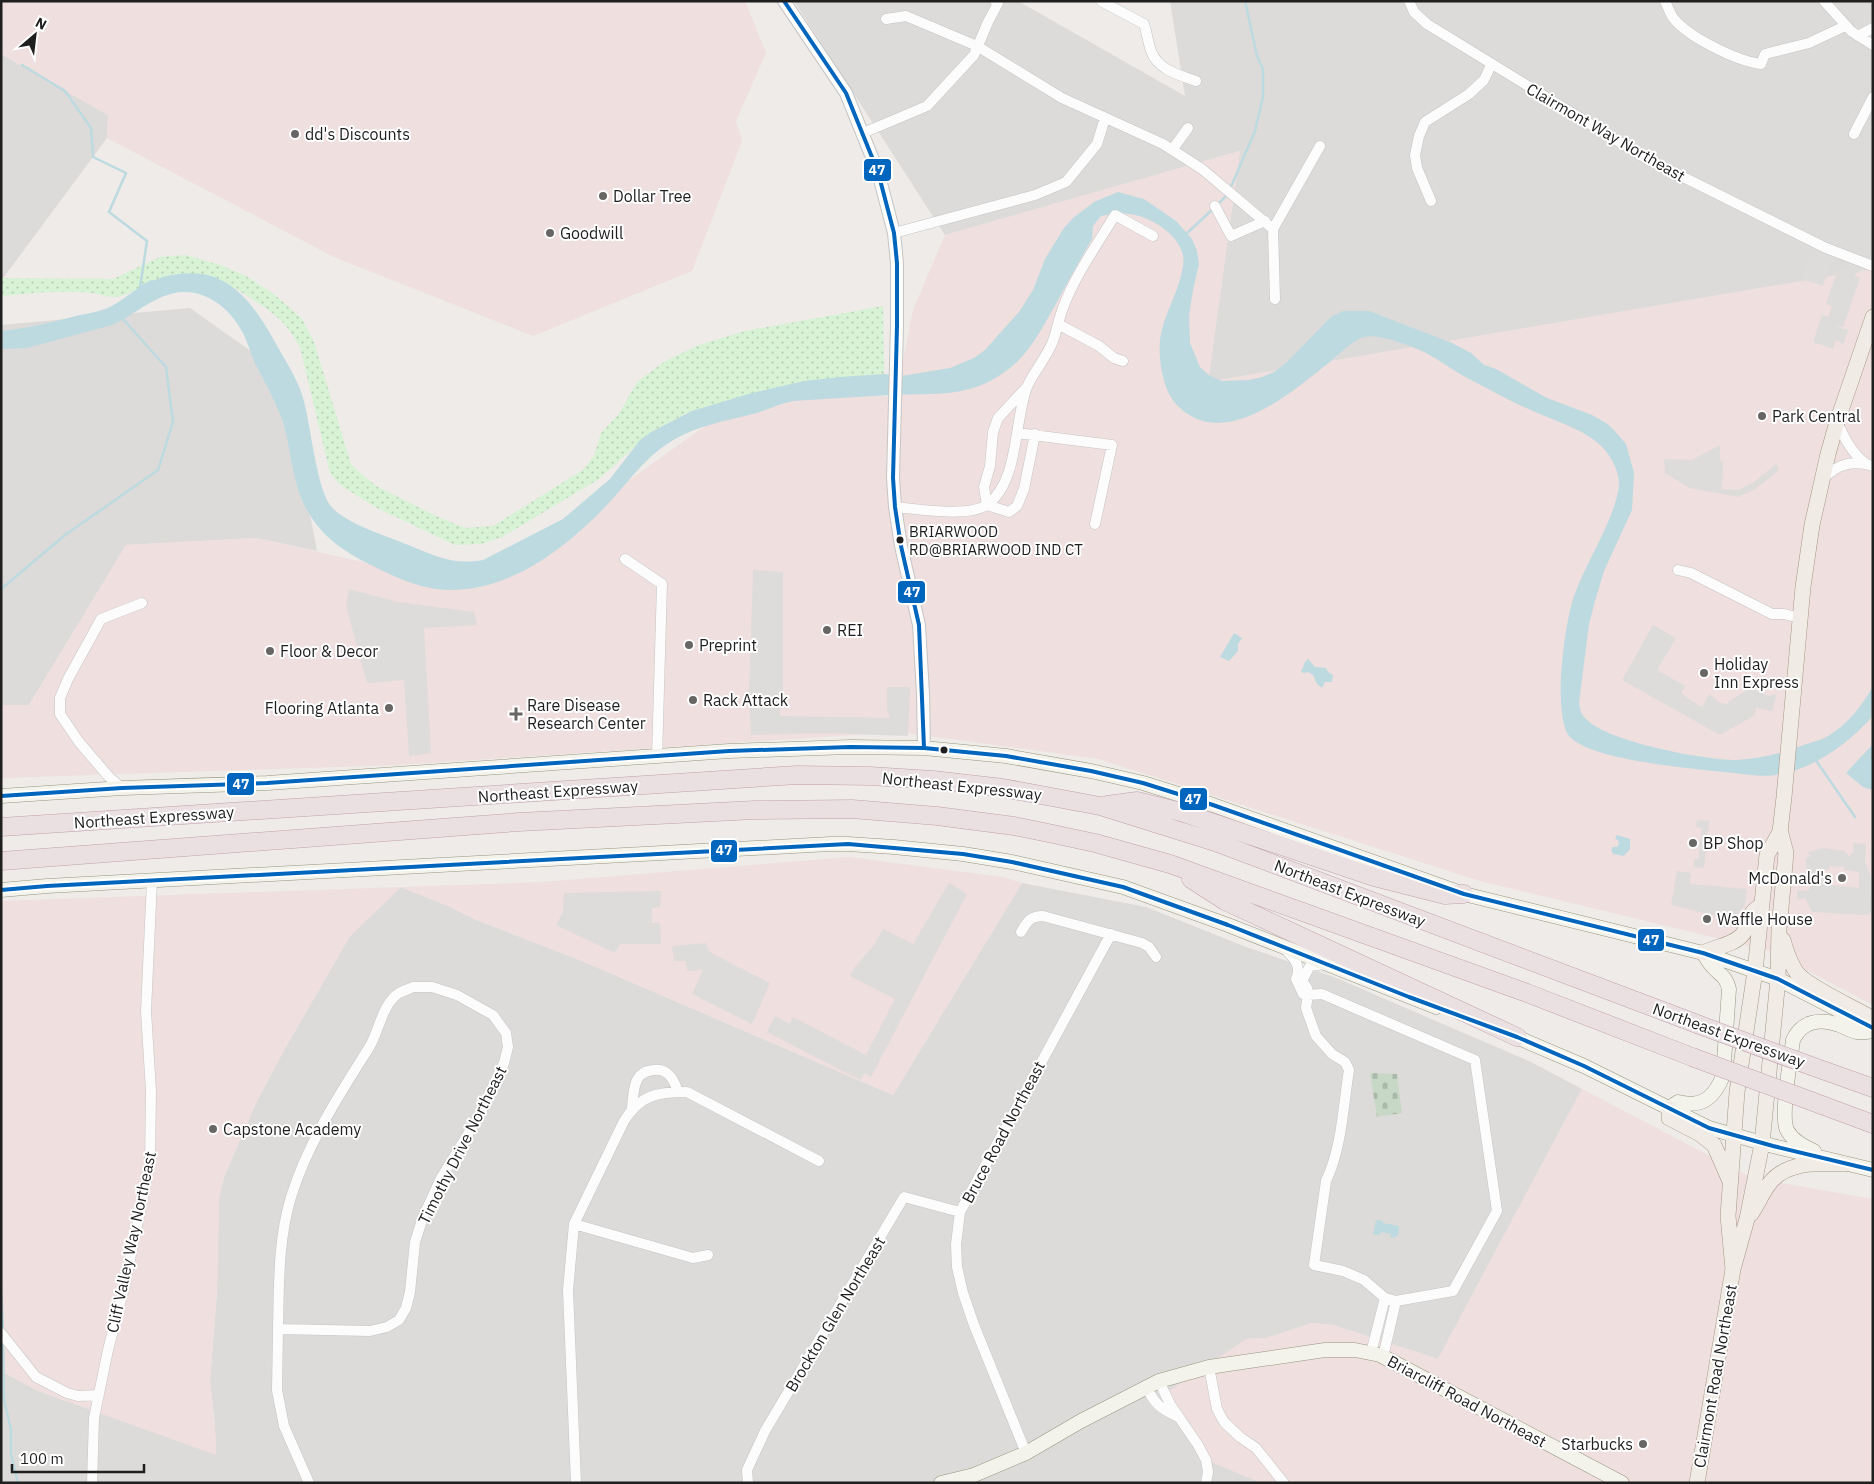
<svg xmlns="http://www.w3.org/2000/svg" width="1874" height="1484" viewBox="0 0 1874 1484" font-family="'IBM Plex Sans',sans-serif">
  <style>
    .residential { fill: #dddbd9 }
    .commercial { fill: #efdfde }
    .cemetery { fill: url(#cemetery-stones) }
    .park { fill: url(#park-dots) }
    .parking { fill: #dedcdb; fill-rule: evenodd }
    .water { fill: #bddae0 }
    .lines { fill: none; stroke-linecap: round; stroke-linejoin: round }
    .stream { stroke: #bddae0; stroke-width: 2.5 }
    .minor-casing { stroke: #c6c5c4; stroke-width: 11 }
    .tertiary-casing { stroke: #c6c5c4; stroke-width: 14 }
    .secondary-casing { stroke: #979680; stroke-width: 15 }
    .primary-casing { stroke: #a49785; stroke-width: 16 }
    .motorway-casing { stroke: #c2a0ac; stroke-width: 19 }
    .minor { stroke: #fcfcfc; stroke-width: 10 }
    .tertiary { stroke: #fcfcfc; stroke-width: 12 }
    .secondary { stroke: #f3f3eb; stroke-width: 14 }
    .primary { stroke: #f1ebe5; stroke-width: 15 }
    .motorway { stroke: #eae0e2; stroke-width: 18 }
    .motorway-bridge-casing { stroke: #c2a0ac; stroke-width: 19; stroke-linecap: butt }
    .motorway-bridge { stroke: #eae0e2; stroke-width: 18 }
    .bus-1-casing { stroke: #fff; stroke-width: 8 }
    .bus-1 { stroke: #0065bd; stroke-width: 4 }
    .poi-dot { fill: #676665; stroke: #fff; stroke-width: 2 }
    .bus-dot { fill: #1f1f1f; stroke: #fff; stroke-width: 2 }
    .labels { text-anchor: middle; stroke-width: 4; stroke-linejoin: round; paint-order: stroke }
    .bus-label { font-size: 15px; fill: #1f1f1f; stroke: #fff; text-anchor: start }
    .street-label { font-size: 16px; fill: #1f1f1f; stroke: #fff }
    .poi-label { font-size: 16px; fill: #1f1f1f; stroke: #fff; text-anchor: start }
    .line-badge { stroke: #fff; stroke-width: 2 }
    .badge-label { font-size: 14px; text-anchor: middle; font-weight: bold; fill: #fff }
  </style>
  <defs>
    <pattern id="cemetery-stones" width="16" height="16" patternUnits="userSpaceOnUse" patternTransform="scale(1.25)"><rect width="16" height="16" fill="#c8d8c6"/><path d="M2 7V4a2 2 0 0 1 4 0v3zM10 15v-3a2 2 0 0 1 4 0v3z" fill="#abb9aa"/></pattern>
    <pattern id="park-dots" width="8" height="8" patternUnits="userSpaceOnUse" patternTransform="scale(1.25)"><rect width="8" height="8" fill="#d7f2d5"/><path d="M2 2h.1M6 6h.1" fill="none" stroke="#b8cfb6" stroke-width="1.8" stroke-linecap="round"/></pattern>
  </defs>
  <rect width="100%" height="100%" fill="#eeebe8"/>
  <path class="residential" d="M794 1H1018L1185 96 1170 1H1873V269L1208 382 1240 151 945 235Z
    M1 54 108 115 107 138 1 281Z
    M190 308 283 374 317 551 256 538 126 545 29 705H1V325Z
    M1022 883 1146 907 1246 947 1334 977 1531 1062 1582 1089 1438 1359 1333 1325 1312 1323 1266 1338 1246 1339 1207 1460 1262 1483H1V1371L38 1391 72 1403 215 1425 210 1381 217 1291 219 1198 224 1177 256 1103 283 1052 350 936 401 887 448 906 474 919 582 961 893 1095Z"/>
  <path class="commercial" d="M1 1H745L766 53 736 121 742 141 692 271 533 336 334 257 107 138 108 115 1 54Z
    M1240 151 1208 382 1873 269V1005L1770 951 1480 881 1099 759 899 732 396 765 1 778V705H29L126 545 256 538 478 588 760 387 896 397 913 310 945 235Z
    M849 857 1002 877 1022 883 893 1095 582 961 474 919 448 906 401 887 350 936 283 1052 256 1103 224 1177 219 1198 217 1291 210 1381 216 1440V1455L38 1391 1 1371V901L543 882Z
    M1582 1089 1752 1178 1873 1199V1483H1262L1207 1460 1163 1395 1246 1339 1266 1338 1312 1323 1333 1325 1438 1359Z"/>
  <path class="cemetery" d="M1370 1073 1397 1074 1402 1113 1377 1117Z"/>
  <path class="park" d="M185 255 220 265 246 276 275 295 302 319 314 342 351 464 361 474 378 487 434 515 465 528 493 526 583 470 594 456 601 433 619 414 637 382 664 362 699 345 745 331 883 306 884 374 804 381 692 411 651 432 599 479 502 537 481 544 455 545 377 508 340 485 330 473 300 347C293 336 287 325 277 317 249 294 201 264 164 277 152 281 125 297 115 297 107 297 100 294 92 293 63 290 31 293 1 296V278L113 279 160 257Z"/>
  <path class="parking" d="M1815 250 1834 258 1826 263 1830 266 1823 286 1802 279 1810 256 1816 257 1818 256Z
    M1848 263 1864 269 1855 274V276L1860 278 1843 327 1836 325 1843 329H1849L1843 344 1836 340 1833 349 1813 342 1822 315 1828 317 1829 315 1832 306 1826 304 1838 268 1846 270Z
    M1720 445V461L1723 460 1722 489 1738 490 1754 482 1776 464 1779 470 1757 488 1739 497 1689 488 1665 473 1664 459 1692 460Z
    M753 570 783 572V692L780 693V716L890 718 887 710V687H910L908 736 818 733 751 735 749 694Z
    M349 589 398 602 474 612 477 625 424 628 431 753 409 756 404 680 367 683 346 606Z
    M1653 625 1676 638 1657 670 1685 686 1681 693 1692 701 1702 707 1709 694 1721 703 1728 704 1729 701 1754 686 1757 691 1769 696 1777 694 1772 711 1756 708 1755 715 1720 735 1622 680Z
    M1697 820 1709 821 1704 868 1694 867V859H1698L1702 828 1696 827Z
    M1853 843 1866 844 1865 862 1873 882 1871 912 1867 915 1812 912 1805 898 1797 900V890L1807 891 1811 887 1807 878 1806 866V858L1811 856 1808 852 1823 848 1845 851 1849 857 1854 851ZM1830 866 1844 867V870L1859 872V888L1824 884 1825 870H1829Z
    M1677 871 1691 873 1690 884 1747 889 1745 905 1727 928 1723 927 1724 918 1671 905Z
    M949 883 967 894 871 1077 864 1073 860 1080 767 1032 775 1016 790 1024 793 1017 866 1055 895 999 850 976 854 968 874 945 883 929 913 944Z
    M661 891 660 907 652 908V923H660L661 944H620L615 953 556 925 563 912 564 893Z
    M706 943 708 950 713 954 770 983 752 1024 692 994 703 970 687 971 686 961H674L672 946Z"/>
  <path class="water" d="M1118 192 1144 199 1176 221 1192 239 1197 251 1199 264 1193 290 1189 316 1190 343 1200 367 1210 376 1222 381 1249 380 1262 377 1274 372 1285 364 1331 317 1343 311H1369L1452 343 1471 353 1484 365 1496 369 1547 398 1592 415 1606 423 1614 430 1626 444 1634 473 1632 510 1604 571 1595 601 1589 624 1579 703C1580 710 1581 715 1587 720 1609 742 1704 760 1736 760 1761 759 1783 753 1806 744 1813 742 1821 740 1828 736 1847 725 1863 705 1873 686L1871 718C1842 750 1797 781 1751 775 1712 770 1598 763 1571 738 1551 719 1565 621 1574 596 1584 568 1600 543 1611 515 1615 504 1619 493 1619 481 1618 470 1612 459 1605 450 1588 430 1557 422 1533 411 1512 402 1492 391 1471 380 1455 372 1440 360 1424 352 1411 346 1377 333 1364 337 1352 341 1340 353 1331 361 1294 390 1227 451 1180 408 1169 398 1165 386 1162 372 1152 323 1176 308 1183 266 1188 239 1152 216 1129 214 1119 212 1111 214 1101 216L1093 226 1092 239C1080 260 1068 281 1057 302 1041 330 1027 360 997 377 964 398 927 393 890 395 868 396 847 398 825 399 814 400 803 400 793 401 778 404 764 412 749 415 724 421 698 426 675 439 646 455 628 483 606 506 562 552 502 597 436 589 415 586 395 577 375 567 350 555 325 540 310 515 292 487 292 453 283 422 276 402 265 383 255 363 251 354 248 343 243 333 231 310 209 291 182 292 155 294 135 315 112 325L27 348 1 349V331C25 329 48 323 72 317 82 314 94 313 105 309 118 304 129 294 140 287 159 276 181 271 202 274 241 280 263 320 280 351 290 368 301 386 305 406 311 430 317 487 330 505 342 522 384 535 403 543 432 554 451 566 483 560L563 519 610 479 640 440 651 432 692 411 752 393 804 381 840 377 884 374 902 376 950 368 974 358 985 350 1019 312 1033 290 1045 259 1064 228 1073 218 1094 202Z
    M1234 633 1242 638 1238 644V651L1229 661 1220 657Z
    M1308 659 1315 667 1326 668 1328 672 1333 675 1332 682H1325L1322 688 1317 684 1313 675 1308 672 1304 673 1301 672 1305 662Z
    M1873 744V790L1863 787 1846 773Z
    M1617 835 1630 839V849L1624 856 1613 854 1611 850 1613 847H1617L1619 844 1618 840 1615 839Z
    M1376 1220 1383 1221V1223L1399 1226 1398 1236H1395V1238L1390 1237 1391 1234 1381 1232 1380 1235 1373 1234Z"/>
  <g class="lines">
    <path class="stream" d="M22 65 65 91 91 128 93 157 126 173 109 212 147 241 140 287 152 281 150 282
      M1230 189 1255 131 1263 97V69L1257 56 1245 1
      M1218 204 1228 194
      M1185 235 1214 208
      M1 589 65 535 158 470 173 422 166 367 122 318
      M1815 759 1855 817
      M1 1284 3 1330
      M3 1341 4 1400 11 1430V1454L18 1483"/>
    <defs>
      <path id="minor" d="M1101 1 1144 24C1147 33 1148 42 1151 51 1158 70 1179 75 1196 81
        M1409 1 1414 12 1427 24 1647 159 1826 248 1873 266
        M1665 1C1668 7 1670 14 1674 19 1690 38 1737 61 1761 64L1765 54 1809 43 1845 26
        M1824 1 1851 31 1873 45
        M886 19 906 16 977 46 1062 98 1163 144 1202 169 1273 229 1275 299
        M1858 36 1873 28
        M863 133 927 106 974 55 988 22 998 3 995 1
        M1854 134 1873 97
        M1172 150 1188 128
        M1431 201 1417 168 1415 155 1419 136 1425 122 1469 94 1484 80 1491 65
        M1215 206 1231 236 1265 221
        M1273 229 1320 146
        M894 233 1035 195 1066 182 1097 144 1105 118
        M1058 324 1099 346 1114 358 1123 361
        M1027 387 998 418 993 432 990 466 984 487 987 505 1009 512 1017 506 1024 489 1035 434
        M1837 422C1845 439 1851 452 1866 464
        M1017 433 1112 445 1095 524
        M1823 479C1837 464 1852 460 1873 466
        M895 507C918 509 970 518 988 504 1019 481 1014 421 1027 387 1034 371 1047 357 1053 341 1057 330 1059 318 1063 308 1075 275 1097 245 1115 215L1153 236
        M625 559 662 584 657 757
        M1678 570 1691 573 1772 614H1784L1800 618
        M122 788 109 777 79 742 60 714V698L68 679 101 619 142 603
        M1021 932C1027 922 1030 916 1043 916L1142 943 1149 947 1156 957
        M1285 949C1294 958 1302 966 1296 979L1303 994 1308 995 1307 988 1302 981 1310 966 1325 964
        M413 987H432L457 995 493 1015 506 1033 508 1047 504 1063 479 1116 441 1178 423 1217 415 1242 410 1292 406 1308 399 1320 387 1327 370 1331 278 1329C279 1285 278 1240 291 1197 308 1142 340 1094 370 1046 379 1030 383 1003 399 993 403 991 409 989 413 987Z
        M1322 994 1475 1060 1497 1211 1453 1291 1396 1301 1385 1298 1364 1280 1343 1271 1314 1265 1326 1181C1342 1147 1343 1107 1349 1070L1345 1062 1332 1054 1316 1036 1306 1008 1308 995Z
        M632 1108C633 1099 633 1088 637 1080 642 1069 660 1067 668 1074 674 1079 676 1086 678 1092
        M574 1224 693 1258 708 1255
        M278 1329 277 1390 284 1426 309 1483
        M1 1333 36 1377 67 1393 78 1396 98 1395
        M1371 1353 1385 1298
        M1383 1357 1396 1301
        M1209 1367 1217 1409 1224 1422 1240 1437 1256 1448 1284 1483
        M1159 1381 1170 1404 1198 1445 1206 1460 1208 1472 1206 1483
        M1146 1386C1155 1405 1160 1408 1178 1417
        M1026 1453 974 1325 963 1293 957 1267 956 1244 960 1212 1111 934
        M92 1483 94 1418 108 1350 124 1288 150 1163 151 1091 146 1011 152 881
        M576 1483 568 1290 574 1224 624 1121C640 1095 657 1092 687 1092L819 1161
        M748 1483 747 1470 765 1431 904 1197 960 1212"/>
      <path id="tertiary" d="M784 1 846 93 878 172 894 233 897 263V326L893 478 895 507 901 546 919 625 923 694 924 748"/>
      <path id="secondary" d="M1 796 122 788 267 783 729 751 850 747 924 748 1006 756 1091 771 1143 783 1213 805 1464 894 1703 953 1778 979 1873 1028
        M1 890 47 886 830 844H848L894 847 963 854 1012 862 1123 887 1228 925 1436 1007
        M1507 1033 1584 1066 1709 1128 1773 1146 1873 1170
        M1669 1108 1678 1102C1702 1108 1714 1098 1723 1076L1729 989C1726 976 1721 976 1713 967 1709 963 1706 957 1703 953
        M1814 1151C1803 1146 1793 1141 1787 1130 1780 1115 1791 1058 1793 1040 1802 1021 1820 1018 1839 1025 1845 1027 1851 1031 1857 1032 1862 1033 1868 1032 1873 1031
        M941 1483 974 1475 1026 1453 1081 1421 1159 1381 1209 1367 1325 1350H1355L1380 1355 1622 1483"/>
      <path id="primary" d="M1783 940C1786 951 1790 963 1797 973 1808 987 1851 1006 1868 1016L1873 1023
        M1703 953C1716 946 1732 946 1742 935 1748 929 1748 920 1752 913 1754 910 1758 908 1761 905
        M1669 1108V1118L1700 1134 1714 1145 1729 1179
        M1751 1214C1758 1204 1762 1193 1769 1184 1786 1161 1819 1163 1845 1164
        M1733 1269 1728 1216 1737 1092 1755 971 1767 855 1780 832 1784 797 1803 587 1812 525 1828 454 1837 422 1873 317
        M1697 1483 1733 1269 1747 1219 1762 1144 1778 979 1779 929 1786 853 1780 830"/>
      <path id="motorway" d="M1107 805 1137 801 1181 812 1374 877 1445 895 1464 894
        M1 827 797 775 870 776 933 780 1003 788 1100 806 1218 843 1697 1024
        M1 861 519 822 755 810 852 809 937 816 1014 826 1053 834 1095 843 1170 864 1527 993 1692 1057
        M1191 879 1225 901 1517 1037
        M1814 1067 1873 1088
        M1811 1101 1873 1124"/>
    </defs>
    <use href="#minor" class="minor-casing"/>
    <use href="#tertiary" class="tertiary-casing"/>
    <use href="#secondary" class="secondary-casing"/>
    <use href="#primary" class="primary-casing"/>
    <use href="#motorway" class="motorway-casing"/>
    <use href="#minor" class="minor"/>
    <use href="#tertiary" class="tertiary"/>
    <use href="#secondary" class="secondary"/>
    <use href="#primary" class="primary"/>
    <use href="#motorway" class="motorway"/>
    <defs>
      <path id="motorway-bridge" d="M1697 1024 1814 1067
        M1692 1057 1811 1101"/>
    </defs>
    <use href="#motorway-bridge" class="motorway-bridge-casing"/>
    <use href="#motorway-bridge" class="motorway-bridge"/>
    <defs>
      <path id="bus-1" d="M784 1 846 93 878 172 894 233 897 263V326L893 478 895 507 901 546 919 625 924 748
        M1 796 122 788 267 783 729 751 850 747 924 748 1006 756 1091 771 1143 783 1213 805 1464 894 1703 953 1778 979 1873 1028
        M1 890 47 886 848 844 963 854 1012 862 1123 887 1228 925 1409 997 1517 1037 1584 1066 1709 1128 1773 1146 1873 1170"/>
    </defs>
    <use href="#bus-1" class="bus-1-casing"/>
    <use href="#bus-1" class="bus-1"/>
  </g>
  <g class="poi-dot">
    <circle cx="295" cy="134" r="5"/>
    <circle cx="603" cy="196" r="5"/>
    <circle cx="550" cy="233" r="5"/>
    <circle cx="1762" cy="416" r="5"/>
    <circle cx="827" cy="630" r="5"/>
    <circle cx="689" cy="645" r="5"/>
    <circle cx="270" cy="651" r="5"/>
    <circle cx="1704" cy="673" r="5"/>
    <circle cx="693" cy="700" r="5"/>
    <circle cx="389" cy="708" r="5"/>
    <path d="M513.5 706.5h5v5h5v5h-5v5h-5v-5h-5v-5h5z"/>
    <circle cx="1693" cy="843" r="5"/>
    <circle cx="1842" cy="878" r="5"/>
    <circle cx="1707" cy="919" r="5"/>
    <circle cx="213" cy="1129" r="5"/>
    <circle cx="1643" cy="1444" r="5"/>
  </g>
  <g class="bus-dot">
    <circle cx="900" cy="540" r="4.5"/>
    <circle cx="944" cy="750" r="4.5"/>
  </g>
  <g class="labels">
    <g class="bus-label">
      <text x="909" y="537">BRIARWOOD<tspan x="909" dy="18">RD@BRIARWOOD IND CT</tspan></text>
    </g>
    <g class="street-label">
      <text transform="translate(1606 132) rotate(30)" y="6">Clairmont Way Northeast</text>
      <text transform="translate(962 786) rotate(6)" y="6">Northeast Expressway</text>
      <text transform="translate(558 791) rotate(-4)" y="6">Northeast Expressway</text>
      <text transform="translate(154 817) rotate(-4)" y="6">Northeast Expressway</text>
      <text transform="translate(1350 893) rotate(21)" y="6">Northeast Expressway</text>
      <text transform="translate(1729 1035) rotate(20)" y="6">Northeast Expressway</text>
      <text transform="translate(1003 1132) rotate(-62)" y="6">Bruce Road Northeast</text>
      <text transform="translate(462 1145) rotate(-63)" y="6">Timothy Drive Northeast</text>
      <text transform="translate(131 1242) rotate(-78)" y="6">Cliff Valley Way Northeast</text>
      <text transform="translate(835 1314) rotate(-59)" y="6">Brockton Glen Northeast</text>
      <text transform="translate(1715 1376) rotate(-80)" y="6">Clairmont Road Northeast</text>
      <text transform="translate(1467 1401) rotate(28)" y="6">Briarcliff Road Northeast</text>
    </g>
    <g class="poi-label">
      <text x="305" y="140">dd's Discounts</text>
      <text x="613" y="202">Dollar Tree</text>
      <text x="560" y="239">Goodwill</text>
      <text x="1772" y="422">Park Central</text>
      <text x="837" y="636">REI</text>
      <text x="699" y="651">Preprint</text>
      <text x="280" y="657">Floor &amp; Decor</text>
      <text x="1714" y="670">Holiday<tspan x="1714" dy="18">Inn Express</tspan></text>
      <text x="703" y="706">Rack Attack</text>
      <text x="527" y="711">Rare Disease<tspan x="527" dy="18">Research Center</tspan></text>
      <text x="379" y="714" text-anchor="end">Flooring Atlanta</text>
      <text x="1703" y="849">BP Shop</text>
      <text x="1832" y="884" text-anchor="end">McDonald's</text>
      <text x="1717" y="925">Waffle House</text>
      <text x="223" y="1135">Capstone Academy</text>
      <text x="1633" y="1450" text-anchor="end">Starbucks</text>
    </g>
  </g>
  <g class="line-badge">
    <rect x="863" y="158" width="29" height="24" rx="5" fill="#0065bd"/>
    <rect x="897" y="580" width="29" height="24" rx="5" fill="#0065bd"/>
    <rect x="226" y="772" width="29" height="24" rx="5" fill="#0065bd"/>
    <rect x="1179" y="787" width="29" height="24" rx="5" fill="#0065bd"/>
    <rect x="710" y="839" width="28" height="24" rx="5" fill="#0065bd"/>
    <rect x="1637" y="928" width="28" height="24" rx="5" fill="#0065bd"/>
  </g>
  <g class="badge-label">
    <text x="877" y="175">47</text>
    <text x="912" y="597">47</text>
    <text x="241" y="789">47</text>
    <text x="1193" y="804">47</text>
    <text x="724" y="855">47</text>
    <text x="1651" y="945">47</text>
  </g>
  <rect width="1874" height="1484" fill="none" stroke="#1f1f1f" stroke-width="5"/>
  <g transform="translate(35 35) rotate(28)" stroke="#ffffff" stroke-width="4" paint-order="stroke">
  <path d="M0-4L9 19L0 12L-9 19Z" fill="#1f1f1f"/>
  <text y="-8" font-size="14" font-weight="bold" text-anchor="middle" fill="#1f1f1f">N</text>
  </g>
  <path d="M12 1464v8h132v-8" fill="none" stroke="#1f1f1f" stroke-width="2.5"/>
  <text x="20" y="1464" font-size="15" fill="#1f1f1f" stroke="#ffffff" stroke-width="4" paint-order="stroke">100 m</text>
</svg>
